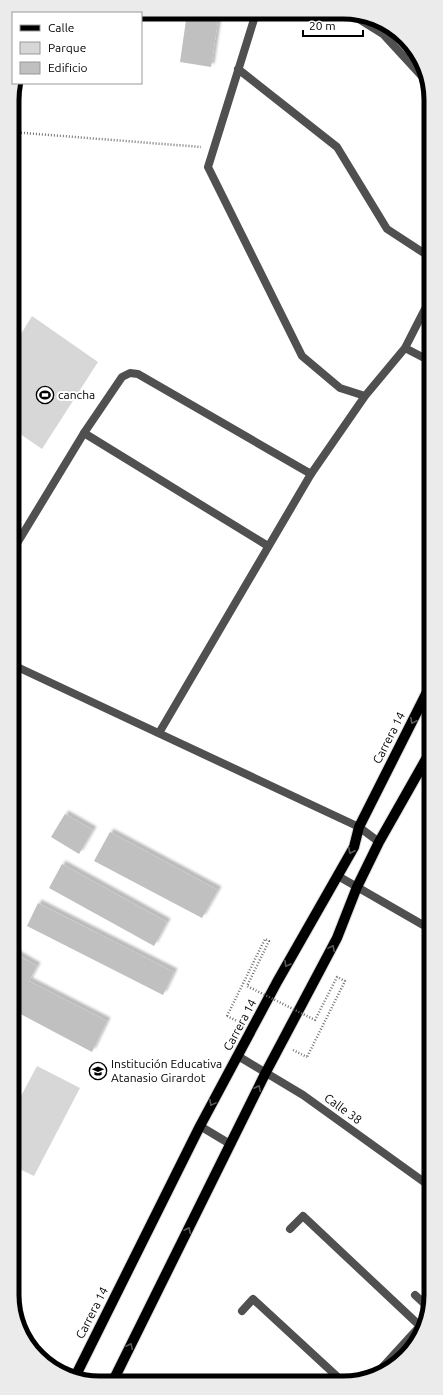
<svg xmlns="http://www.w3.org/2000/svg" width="443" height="1395" viewBox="0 0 443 1395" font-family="Ubuntu,sans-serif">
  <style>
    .green { fill: #d7d7d7 }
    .building { fill: #c0c0c0; filter: url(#shadow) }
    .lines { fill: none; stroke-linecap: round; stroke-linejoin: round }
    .primary-casing { stroke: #dbdbdb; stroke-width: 12 }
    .path { stroke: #727272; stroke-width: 2.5; stroke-dasharray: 1 2; stroke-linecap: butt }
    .service { stroke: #505050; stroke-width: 8 }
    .minor { stroke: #505050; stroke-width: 8 }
    .tertiary { stroke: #505050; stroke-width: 8 }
    .primary { stroke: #000; stroke-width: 10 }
    .path-bridge { stroke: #727272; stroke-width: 2.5; stroke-dasharray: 1 2; stroke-linecap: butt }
    .oneway { stroke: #595959 }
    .labels { text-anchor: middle; stroke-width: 4; stroke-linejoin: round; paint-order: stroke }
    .poi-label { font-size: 12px; fill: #000; stroke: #fff; text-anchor: start }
    .street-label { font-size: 12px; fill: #000; stroke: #fff }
    .rim { fill: none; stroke: #000; stroke-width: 5 }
  </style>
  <defs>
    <filter id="shadow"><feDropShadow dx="3.5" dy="-3.5" stdDeviation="1" flood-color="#0004"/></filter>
  </defs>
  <rect width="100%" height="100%" fill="#fff"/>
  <path class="green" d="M32 316 98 362 42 449 13 429V347Z
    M37 1066 80 1088 34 1176 13 1166V1111Z"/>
  <path class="building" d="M187 13H219L211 67 180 62Z
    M65 814 93 830 79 854 51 837Z
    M110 832 218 890 202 918 94 861Z
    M62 864 167 922 154 946 49 888Z
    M38 903 174 972 163 995 27 926Z
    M13 952 37 966 29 981 107 1021 92 1052 13 1010Z"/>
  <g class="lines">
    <defs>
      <path id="primary" d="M75 1377 200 1126 277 982 354 847 359 827 430 686
        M113 1381 266 1072 337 938 357 887 379 842 430 752"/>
    </defs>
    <use href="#primary" class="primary-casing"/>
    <path class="path" d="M140 12V13
      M12 132 201 147
      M227 1016 239 1022
      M293 1050 307 1057"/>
    <path class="service" d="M13 550 84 433 122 377 130 373 138 374 311 474
      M338 876 430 929
      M200 1126 230 1144
      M290 1229 303 1216 420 1326
      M415 1295 428 1307
      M242 1311 253 1299 342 1381
      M379 1371 421 1325"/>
    <path class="minor" d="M256 13 208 167 302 356 340 388 365 396
      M351 14 383 34 429 84
      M238 69 337 147 387 229 430 257
      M405 348 430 361
      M84 433 268 546
      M159 733 311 474 365 396 405 348 430 299
      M238 1056 303 1095 431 1187"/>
    <path class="tertiary" d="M13 665 359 827 379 842"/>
    <use href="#primary" class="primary"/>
    <path class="path-bridge" d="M227 1016 265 939 269 941 247 986 315 1020 337 977 345 981 307 1057"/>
  </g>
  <defs><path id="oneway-chevron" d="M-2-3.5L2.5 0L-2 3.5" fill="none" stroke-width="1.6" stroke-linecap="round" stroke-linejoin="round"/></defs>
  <g class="oneway">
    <use href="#oneway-chevron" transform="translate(413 721) rotate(117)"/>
    <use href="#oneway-chevron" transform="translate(351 851) rotate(117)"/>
    <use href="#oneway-chevron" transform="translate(332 948) rotate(-62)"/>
    <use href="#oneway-chevron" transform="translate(287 964) rotate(120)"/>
    <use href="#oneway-chevron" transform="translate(258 1088) rotate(-64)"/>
    <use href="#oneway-chevron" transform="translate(212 1103) rotate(118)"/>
    <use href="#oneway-chevron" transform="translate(188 1230) rotate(-64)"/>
    <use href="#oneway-chevron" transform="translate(130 1346) rotate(-64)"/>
  </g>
  <defs>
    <symbol id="stadium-ring" viewBox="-11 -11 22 22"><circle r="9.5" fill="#fff" stroke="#000" stroke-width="1.5"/><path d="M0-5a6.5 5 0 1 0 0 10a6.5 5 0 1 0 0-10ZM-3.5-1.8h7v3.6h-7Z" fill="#000"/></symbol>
    <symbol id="school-ring" viewBox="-11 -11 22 22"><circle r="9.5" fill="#fff" stroke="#000" stroke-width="1.5"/><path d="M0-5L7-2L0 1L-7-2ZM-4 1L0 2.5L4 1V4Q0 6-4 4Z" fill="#000"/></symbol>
  </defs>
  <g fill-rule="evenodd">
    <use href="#stadium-ring" x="35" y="385" width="20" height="20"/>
    <use href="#school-ring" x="88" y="1061" width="20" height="20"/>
  </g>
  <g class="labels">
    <g class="poi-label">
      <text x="58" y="399">cancha</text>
      <text x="111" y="1068">Institución Educativa<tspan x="111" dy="14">Atanasio Girardot</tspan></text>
    </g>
    <g class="street-label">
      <text transform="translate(389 738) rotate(-63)" y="4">Carrera 14</text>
      <text transform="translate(240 1025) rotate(-62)" y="4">Carrera 14</text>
      <text transform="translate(343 1109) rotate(36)" y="4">Calle 38</text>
      <text transform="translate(92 1313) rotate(-63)" y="4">Carrera 14</text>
    </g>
  </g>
  <path d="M0 0H443V1395H0ZM100 19H343A81 81 0 0 1 424 100V1295A81 81 0 0 1 343 1376H100A81 81 0 0 1 19 1295V100A81 81 0 0 1 100 19Z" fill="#ebebeb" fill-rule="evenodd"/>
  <path class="rim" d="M100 19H343A81 81 0 0 1 424 100V1295A81 81 0 0 1 343 1376H100A81 81 0 0 1 19 1295V100A81 81 0 0 1 100 19Z"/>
  <rect x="12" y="12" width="130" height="72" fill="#ffffff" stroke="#999999"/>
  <rect x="20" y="25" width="20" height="6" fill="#000000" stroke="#999999"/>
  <text x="48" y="32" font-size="12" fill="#000000">Calle</text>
  <rect x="20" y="42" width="20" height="12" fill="#d7d7d7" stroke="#999999"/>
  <text x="48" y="52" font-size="12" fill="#000000">Parque</text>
  <rect x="20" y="62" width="20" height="12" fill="#c0c0c0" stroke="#999999"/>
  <text x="48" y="72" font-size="12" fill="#000000">Edificio</text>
  <path d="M303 30v6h60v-6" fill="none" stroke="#000000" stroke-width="2"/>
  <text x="309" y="30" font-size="12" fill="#000000" stroke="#ffffff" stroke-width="3" paint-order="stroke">20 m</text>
</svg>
